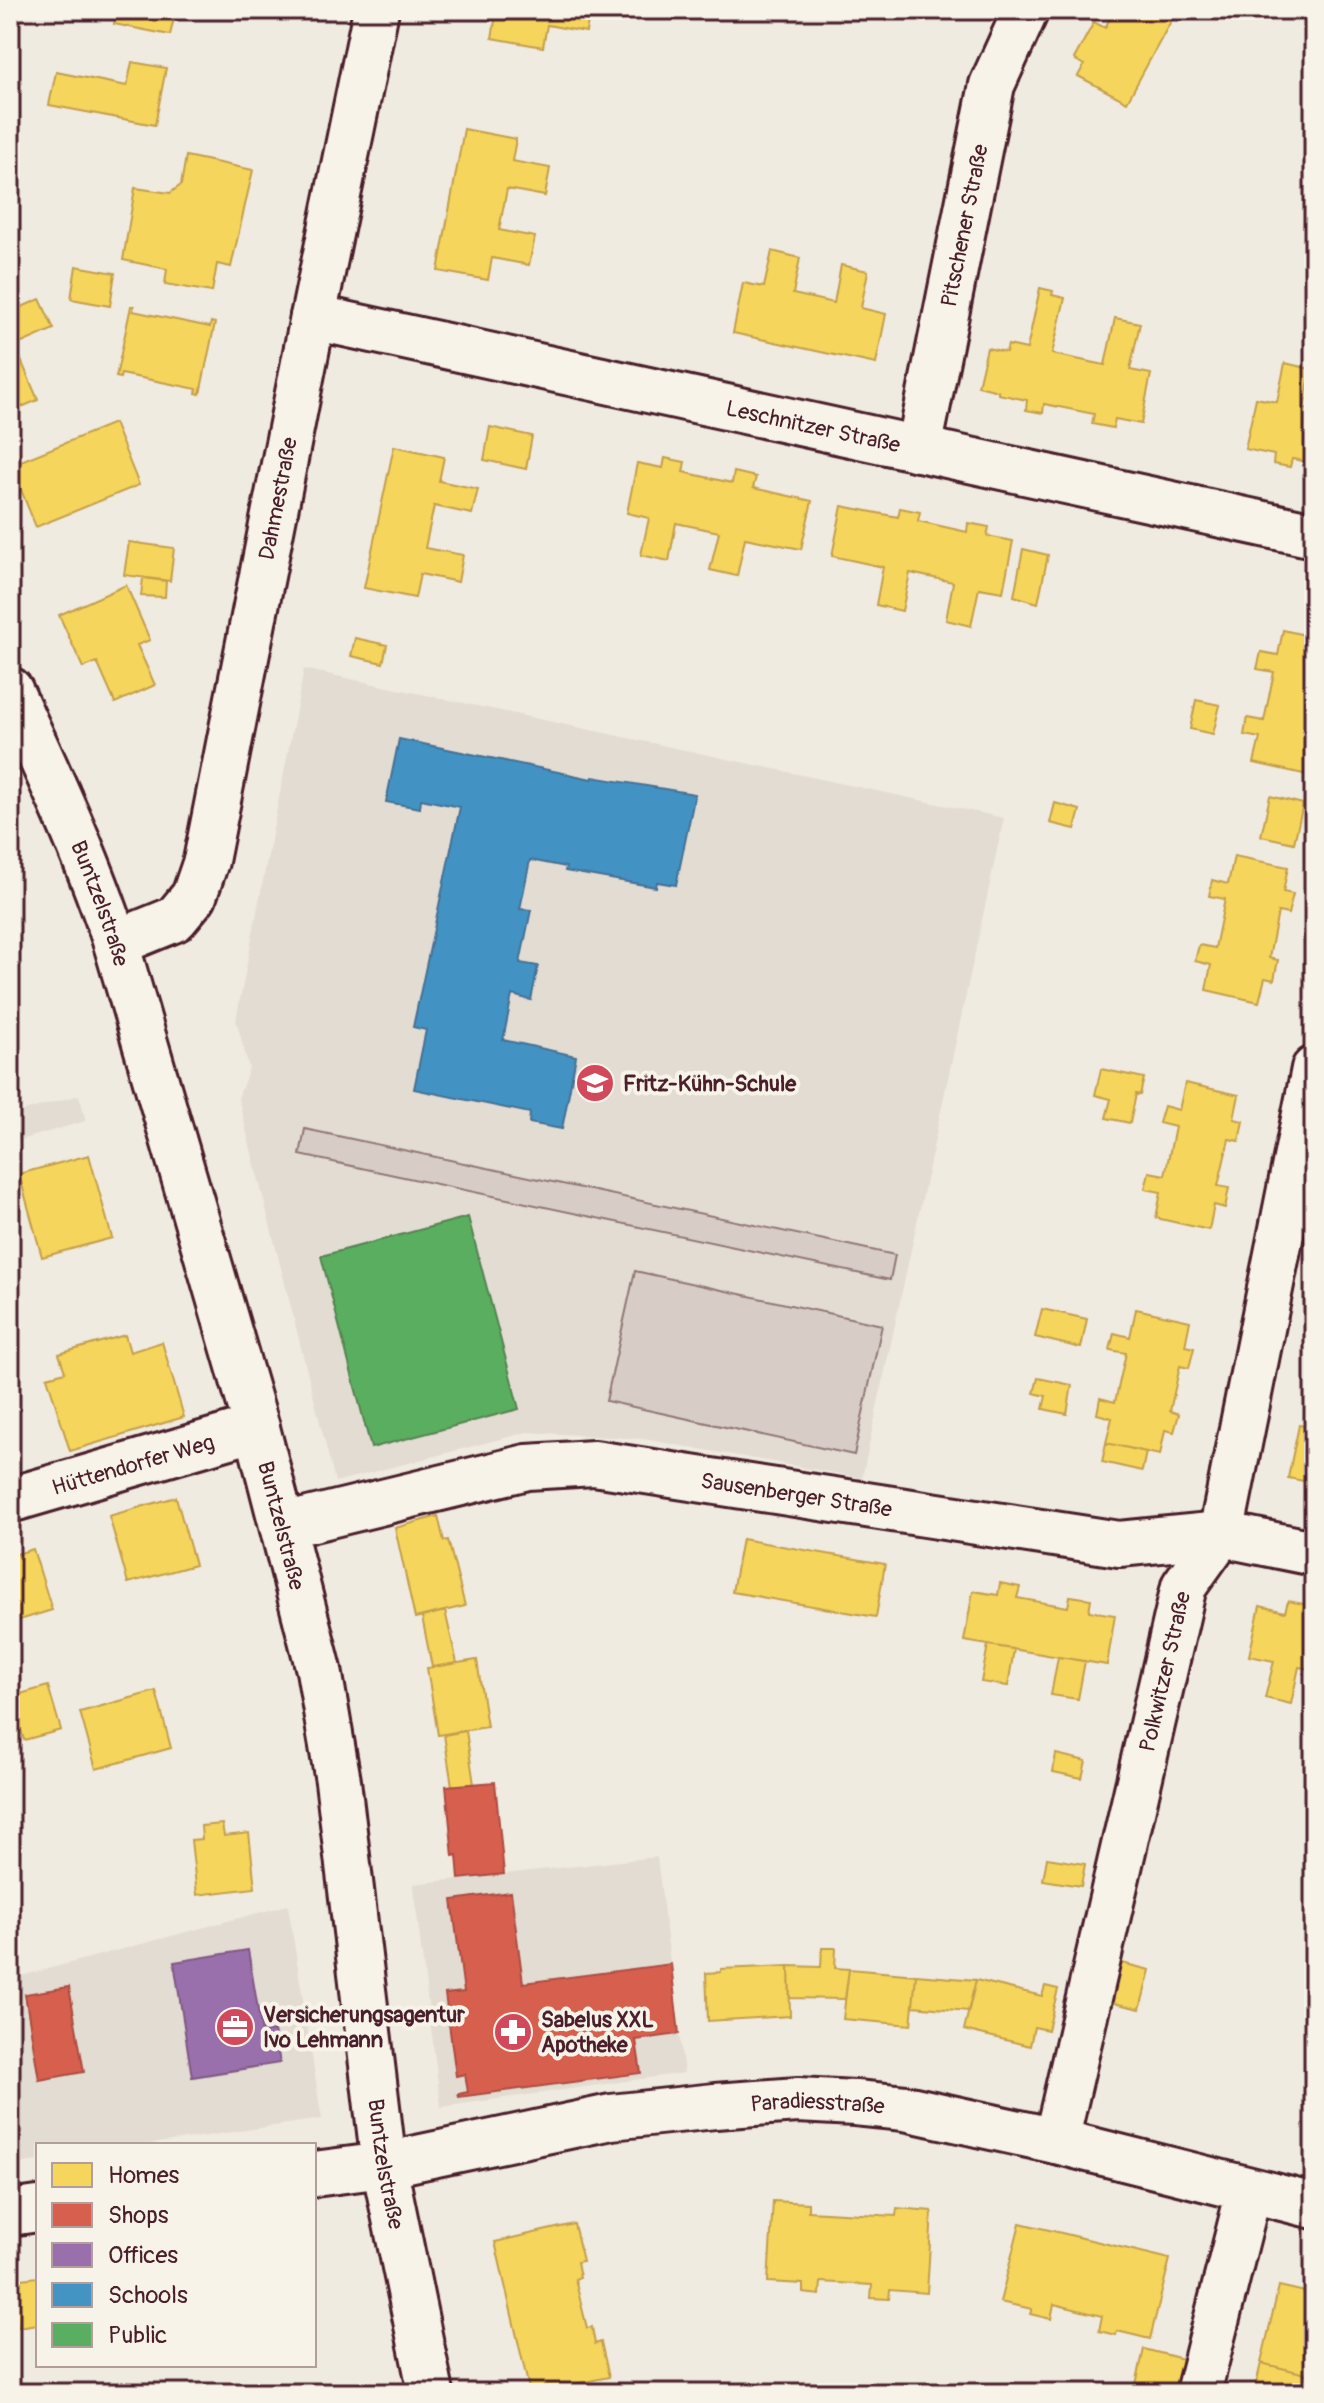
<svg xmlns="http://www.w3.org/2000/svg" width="1324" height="2403" viewBox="0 0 1324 2403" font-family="Pangolin,sans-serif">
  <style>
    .built { fill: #e3dcd2 }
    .green { fill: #d8cdc6; stroke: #917678; stroke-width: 2 }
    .homes { fill: #f6d55c; stroke: #c29e4d; stroke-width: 2 }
    .shops { fill: #d6604d; stroke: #ac4c43; stroke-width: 2 }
    .offices { fill: #9970ab; stroke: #815885; stroke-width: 2 }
    .schools { fill: #4393c3; stroke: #457095; stroke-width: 2 }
    .public { fill: #5aae61; stroke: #558351; stroke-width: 2 }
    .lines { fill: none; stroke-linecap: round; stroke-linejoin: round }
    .minor-casing { stroke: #4a1f2b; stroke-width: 50 }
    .minor { stroke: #f7f3e8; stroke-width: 44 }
    .labels { text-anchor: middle; stroke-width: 8; stroke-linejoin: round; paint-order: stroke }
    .street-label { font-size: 22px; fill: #4a1f2b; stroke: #f7f3e8 }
    .poi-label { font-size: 22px; font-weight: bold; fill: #4a1f2b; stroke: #f7f3e8; text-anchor: start }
  </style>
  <rect width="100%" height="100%" fill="#f0ebe0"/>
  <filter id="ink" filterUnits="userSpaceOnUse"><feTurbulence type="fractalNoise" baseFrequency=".0125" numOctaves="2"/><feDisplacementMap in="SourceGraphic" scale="16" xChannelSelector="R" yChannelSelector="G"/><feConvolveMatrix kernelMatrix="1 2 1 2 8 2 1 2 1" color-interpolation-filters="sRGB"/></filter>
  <g filter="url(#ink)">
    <path class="built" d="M304 669 1004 818 862 1478 643 1439 528 1432 335 1482 238 1098 249 1068 236 1020Z
      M79 1095 86 1121 10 1143V1115Z
      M657 1857 684 2073 441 2107 413 1884Z
      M288 1905 322 2119 145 2145H38V2161L10 2165V1979Z"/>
    <path class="green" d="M305 1129 895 1255 890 1280 300 1155Z
      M635 1271 882 1325 854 1455 606 1401Z"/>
    <path class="homes" d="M117 10H176L170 35 114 24Z
      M497 10H590L586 32 547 25 543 47 492 38Z
      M1114 10H1177L1127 102 1078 76 1084 65 1074 59 1094 22 1105 28Z
      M132 62 166 68 155 125 49 105 56 72 127 86Z
      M464 129 516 139 512 161 550 168 545 196 507 189 499 230 535 237 529 265 492 258 488 280 438 271Z
      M186 156 253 170 231 267 217 264 212 292 165 284 167 269 123 260 135 188 170 193 181 185Z
      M772 251 800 258 793 294 834 303 841 265 868 271 861 308 886 314 876 364 733 333 743 283 764 287Z
      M76 266 115 273 110 306 71 299Z
      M1040 288 1053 291 1052 295 1065 298 1052 354 1105 365 1115 318 1140 323 1130 370 1151 374 1141 424 1115 419 1113 428 1092 424 1094 414 1044 404 1043 413 1026 410 1027 400 998 394V391L978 386 987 348 1006 352 1008 345 1027 349Z
      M40 299 54 329 15 346 38 400 10 412V312Z
      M131 306H134L133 311 210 327 211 322 215 323 200 394 196 393 197 389 121 374 120 378 116 377Z
      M1285 363 1311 369 1304 408 1314 410V463L1292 459 1290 467 1273 464 1274 455 1245 449 1256 398 1277 402Z
      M114 423 139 485 36 527 11 465Z
      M490 427 532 436 526 469 484 460Z
      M394 446 444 457 439 481 478 489 472 514 434 506 425 548 463 555 458 582 420 574 415 598 364 588Z
      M665 458 685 462 683 472 732 483 734 472 756 477 753 488 812 501 801 549 745 538 737 576 710 570 719 532 676 523 669 561 641 555 649 518 627 513 637 463 663 468Z
      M842 506 898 517 900 508 920 512 918 521 967 532 968 523 989 527 987 536 1013 541 1003 592 979 588 971 626 946 620 953 582 910 573 902 611 876 605 883 567 832 556Z
      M129 542 174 548 170 581 124 575Z
      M1023 549 1048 555 1038 603 1014 596Z
      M143 578 166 581 165 597 141 596Z
      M126 585 150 640 137 645 155 685 115 703 97 662 83 668 59 615Z
      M1283 630 1314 637V751L1308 775 1254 763 1260 738 1244 735 1247 718 1264 721 1274 672 1257 669 1261 652 1278 655Z
      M355 638 387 645 383 663 351 656Z
      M1196 700 1220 705 1213 734 1190 729Z
      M1270 796 1303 804 1294 843 1261 836Z
      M1055 803 1080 810 1075 829 1050 823Z
      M1234 856 1288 867 1283 892 1293 894 1288 914 1278 912 1269 958 1278 960 1274 980 1265 978 1259 1002 1206 990 1211 965 1195 961 1199 945 1215 948 1225 899 1209 896 1212 880 1228 884Z
      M1101 1069 1144 1078 1140 1095 1136 1094 1130 1123 1106 1118 1111 1099 1095 1095Z
      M1185 1083 1239 1095 1234 1119 1243 1121 1239 1141 1229 1139 1218 1186 1229 1188 1225 1208 1214 1205 1209 1230 1156 1218 1161 1192 1145 1189 1149 1172 1165 1175 1175 1127 1159 1123 1164 1106 1179 1110Z
      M89 1155 112 1238 42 1257 19 1174Z
      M1042 1309 1087 1319 1081 1348 1035 1337Z
      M1136 1309 1190 1321 1185 1346 1194 1348 1189 1368 1180 1366 1170 1411 1179 1414 1174 1432 1165 1430 1160 1455 1106 1443 1112 1418 1097 1414 1100 1398 1115 1402 1126 1353 1110 1350 1114 1333 1130 1337Z
      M125 1335 130 1352 162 1342 184 1417 70 1451 47 1377 65 1372 59 1354Z
      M1038 1378 1072 1385 1067 1414 1043 1409 1046 1396 1034 1393Z
      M1299 1425 1314 1428V1494L1311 1493 1314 1483 1288 1478Z
      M1106 1443 1146 1452 1142 1471 1102 1462Z
      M176 1497 195 1565 128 1583 109 1516Z
      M438 1516 444 1541 448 1540 465 1606 415 1618 395 1528Z
      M742 1539 885 1564 876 1617 732 1592Z
      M33 1549 52 1610 10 1623V1556Z
      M1000 1583 1020 1587 1017 1598 1068 1607 1070 1596 1091 1599 1089 1611 1115 1615 1107 1665 964 1641 973 1591 998 1595Z
      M1288 1601 1309 1605 1306 1617 1314 1618V1670L1299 1667 1291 1704 1265 1698 1274 1661 1249 1656 1260 1606 1285 1612Z
      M445 1611 457 1663 432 1667 422 1617Z
      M988 1645 1014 1649 1008 1686 981 1682Z
      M1058 1657 1085 1661 1078 1699 1051 1695Z
      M477 1660 487 1727 438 1735 427 1668Z
      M48 1686 61 1730 24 1740 18 1720 10 1722V1697Z
      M156 1691 171 1748 96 1769 80 1712Z
      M466 1731 474 1784 452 1786 444 1735Z
      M1056 1754 1086 1761 1082 1778 1053 1772Z
      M222 1824 224 1836 249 1833 255 1888 197 1895 191 1840 202 1839 201 1826Z
      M1047 1858 1085 1864 1081 1886 1043 1880Z
      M822 1948H836L835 1968 849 1969 845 1999 790 1998 789 1966 821 1967Z
      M1118 1962 1150 1970 1140 2009 1109 2002Z
      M789 1966 790 2016 708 2021 706 1973 721 1972V1969Z
      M849 1969 916 1975 911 2025 843 2019Z
      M916 1975 976 1980 968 2011 913 2006Z
      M976 1980 1042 1996 1045 1986 1058 1989 1048 2030 1034 2027 1030 2046 964 2030Z
      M773 2201 808 2203V2211L896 2216 897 2208 932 2211 927 2293 890 2290 889 2299 871 2298 872 2285 821 2282 820 2295 803 2293V2284L768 2282Z
      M1020 2223 1170 2259 1150 2339 1117 2331 1116 2335 1099 2331 1102 2316 1054 2304 1051 2319 1030 2314 1032 2309 1000 2302Z
      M574 2224 583 2261 577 2262 580 2277 575 2279 587 2328 592 2327 595 2344 601 2342 609 2377 530 2393 495 2242Z
      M38 2277V2324L18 2327 12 2280Z
      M1279 2286 1314 2294V2376L1261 2363Z
      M1144 2349 1183 2359 1175 2393H1134Z
      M1261 2363 1314 2376V2393H1254Z"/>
    <path class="shops" d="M495 1782 504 1874 459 1879 457 1855 453 1856 446 1786Z
      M511 1892 523 1983 671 1964 679 2034 636 2040 641 2073 459 2097 458 2094 468 2092 465 2074 456 2076 445 1994 464 1992 452 1900Z
      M69 1987 84 2072 39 2080 25 1994Z"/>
    <path class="offices" d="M248 1950 262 2033 274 2031 280 2063 192 2077 174 1962Z"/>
    <path class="schools" d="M399 739 592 779 593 777 695 794 676 885 657 882 656 887 565 871 566 867 530 860 520 909 531 910 520 963 538 966 531 1000 512 995 503 1040 576 1056 562 1129 529 1123 530 1113 414 1089 426 1030 413 1027 460 807 421 799 420 808 386 802Z"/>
    <path class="public" d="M468 1217 519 1409 371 1448 321 1256Z"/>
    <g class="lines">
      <defs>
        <g id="minor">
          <path id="s1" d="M313 317 1314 535"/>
          <path id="s2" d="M919 449 992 85 1026 10"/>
          <path id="s3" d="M10 690C48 773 88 857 116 943L257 1428 319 1670 338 1781 384 2165 431 2393"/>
          <path id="s4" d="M116 943 175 919 194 896 206 861 313 317 376 10"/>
          <path id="s5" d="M10 1500 257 1428"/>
          <path id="s6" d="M284 1526 527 1467 594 1463 1119 1544 1221 1534 1314 1553"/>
          <path id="s7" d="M1056 2141 1184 1586 1221 1534 1314 1069"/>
          <path id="s8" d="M314 2174 384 2165 611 2117 715 2106 798 2100 855 2103 905 2108 1056 2141 1314 2206"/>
          <path d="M10 2213 38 2209"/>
          <path d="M1198 2393 1249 2191"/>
        </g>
      </defs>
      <use href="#minor" class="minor-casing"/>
      <use href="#minor" class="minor"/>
    </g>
  </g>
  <defs>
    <symbol id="school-disc" viewBox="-11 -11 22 22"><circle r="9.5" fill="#d1495b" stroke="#f7f3e8"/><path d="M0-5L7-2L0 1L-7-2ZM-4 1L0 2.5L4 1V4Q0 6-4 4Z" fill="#fff"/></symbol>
    <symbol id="office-disc" viewBox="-11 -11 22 22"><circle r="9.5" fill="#d1495b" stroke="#f7f3e8"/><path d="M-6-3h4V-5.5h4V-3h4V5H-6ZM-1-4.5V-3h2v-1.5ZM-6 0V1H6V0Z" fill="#fff"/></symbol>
    <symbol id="pharmacy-disc" viewBox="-11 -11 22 22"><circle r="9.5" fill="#d1495b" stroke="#f7f3e8"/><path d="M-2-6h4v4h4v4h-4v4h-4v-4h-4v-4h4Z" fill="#fff"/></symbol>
  </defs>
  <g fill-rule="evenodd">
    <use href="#school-disc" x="573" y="1061" width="44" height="44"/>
    <use href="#office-disc" x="213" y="2005" width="44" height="44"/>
    <use href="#pharmacy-disc" x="491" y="2010" width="44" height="44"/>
  </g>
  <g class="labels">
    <g class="street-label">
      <text dy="8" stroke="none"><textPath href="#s2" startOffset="228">Pitschener Straße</textPath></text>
      <text dy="8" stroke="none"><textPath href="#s1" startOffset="512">Leschnitzer Straße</textPath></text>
      <text dy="8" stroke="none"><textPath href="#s4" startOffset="500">Dahmestraße</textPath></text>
      <text dy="8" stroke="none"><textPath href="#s3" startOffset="232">Buntzelstraße</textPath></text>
      <text dy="8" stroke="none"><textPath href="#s5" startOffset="128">Hüttendorfer Weg</textPath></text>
      <text dy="8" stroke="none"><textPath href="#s6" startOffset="522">Sausenberger Straße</textPath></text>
      <text dy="8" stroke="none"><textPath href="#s3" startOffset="880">Buntzelstraße</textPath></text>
      <text dy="8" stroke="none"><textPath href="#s7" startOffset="482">Polkwitzer Straße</textPath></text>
      <text dy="8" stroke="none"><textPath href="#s8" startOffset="510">Paradiesstraße</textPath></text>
      <text dy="8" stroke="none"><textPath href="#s3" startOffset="1528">Buntzelstraße</textPath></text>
    </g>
    <g class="poi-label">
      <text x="623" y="1091">Fritz-Kühn-Schule</text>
      <text x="263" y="2022">Versicherungsagentur<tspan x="263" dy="25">Ivo Lehmann</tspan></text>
      <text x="541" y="2027">Sabelus XXL<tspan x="541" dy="25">Apotheke</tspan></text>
    </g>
  </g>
  <rect width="1324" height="2403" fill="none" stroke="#f7f3e8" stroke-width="40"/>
  <rect x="20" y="20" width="1284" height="2363" fill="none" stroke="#4a1f2b" stroke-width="3" filter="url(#ink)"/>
  <rect x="36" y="2143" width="280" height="224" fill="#f7f3e8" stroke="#b29e9c" stroke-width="2"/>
  <rect x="52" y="2163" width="40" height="24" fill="#f6d55c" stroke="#b29e9c" stroke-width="2"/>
  <text x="108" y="2183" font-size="24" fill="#4a1f2b">Homes</text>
  <rect x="52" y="2203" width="40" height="24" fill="#d6604d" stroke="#b29e9c" stroke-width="2"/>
  <text x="108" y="2223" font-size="24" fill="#4a1f2b">Shops</text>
  <rect x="52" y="2243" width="40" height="24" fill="#9970ab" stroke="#b29e9c" stroke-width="2"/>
  <text x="108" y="2263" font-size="24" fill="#4a1f2b">Offices</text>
  <rect x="52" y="2283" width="40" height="24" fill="#4393c3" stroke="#b29e9c" stroke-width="2"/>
  <text x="108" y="2303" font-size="24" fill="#4a1f2b">Schools</text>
  <rect x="52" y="2323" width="40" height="24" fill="#5aae61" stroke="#b29e9c" stroke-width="2"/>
  <text x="108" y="2343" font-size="24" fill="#4a1f2b">Public</text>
</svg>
